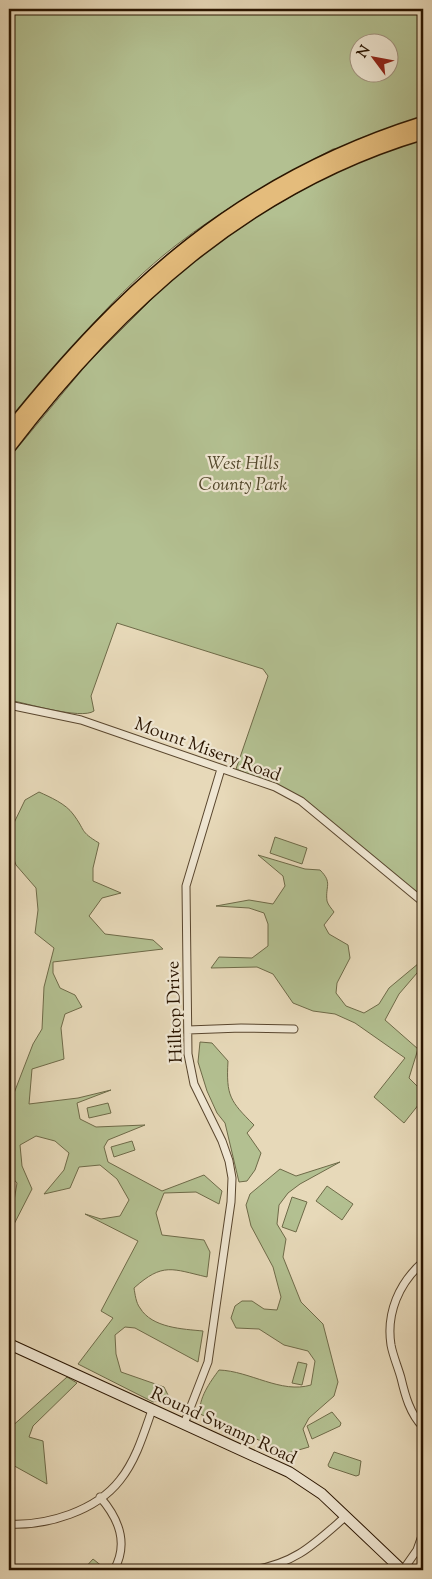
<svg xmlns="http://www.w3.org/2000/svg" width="432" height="1579" viewBox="0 0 432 1579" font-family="'Sorts Mill Goudy',serif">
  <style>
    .green { fill: #b3c091; stroke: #6e6a48; fill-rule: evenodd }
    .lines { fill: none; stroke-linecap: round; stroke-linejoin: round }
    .street-casing { stroke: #59462e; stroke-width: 9 }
    .secondary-casing { stroke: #2a1500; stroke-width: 12 }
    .highway-casing { stroke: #2a1500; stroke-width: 15 }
    .street { stroke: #efe6d2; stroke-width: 7 }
    .secondary { stroke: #efe6d2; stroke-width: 10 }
    .highway { stroke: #e4bc7c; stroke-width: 12 }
    .labels { text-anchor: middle; stroke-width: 4.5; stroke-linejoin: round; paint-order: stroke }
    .park-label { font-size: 18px; font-style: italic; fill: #53482c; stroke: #efe6d2 }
    .street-label { font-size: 18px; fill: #2a1500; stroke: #efe6d2 }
  </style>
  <rect width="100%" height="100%" fill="#e7d9b9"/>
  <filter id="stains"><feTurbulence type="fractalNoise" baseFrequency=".004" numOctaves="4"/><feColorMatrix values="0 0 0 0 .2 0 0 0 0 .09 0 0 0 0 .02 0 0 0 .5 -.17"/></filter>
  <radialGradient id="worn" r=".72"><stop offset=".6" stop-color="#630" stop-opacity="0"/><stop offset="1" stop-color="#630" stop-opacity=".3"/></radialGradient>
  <path class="green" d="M9 9H423V119L342 149H333C278 178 224 208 175 246 116 292 68 352 20 408L18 414 9 426ZM360 42H390V72H360Z
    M423 139V897L293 793 236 769 268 676 263 669 117 623 91 696 94 711C81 720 26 703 9 700V458L87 364 162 289 205 252 264 212 320 180 385 151Z
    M39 792C50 797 66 804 73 814 86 831 79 831 99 843L93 868V881L121 893 102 898 89 916 105 934 153 940 163 949 53 962V973L60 988 75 995 82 1007 65 1014 61 1028 64 1059 32 1069 29 1104 78 1098 111 1090 77 1103 80 1119 96 1127 145 1125 108 1140 104 1147 108 1162 162 1191 204 1175 222 1191 219 1204 196 1192 164 1193 156 1213 162 1235 204 1240 210 1252 207 1277C172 1269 163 1262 134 1288 135 1294 136 1303 140 1308 152 1328 183 1329 203 1331L198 1362 135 1328 125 1327 115 1335 116 1354 121 1372 164 1387 169 1397 153 1402 78 1364 113 1318 101 1311 138 1241 85 1214 101 1219 120 1216 129 1200 117 1179 100 1165 79 1167 70 1188 44 1194 64 1170 69 1153 55 1141 36 1136 20 1145 22 1166 32 1189 9 1234V1202L14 1201 17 1183 9 1174V1106L33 1044 42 1029 44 987 54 948 35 933 38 910 36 888 16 865 10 849 12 827 25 800Z
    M275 837 307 848 302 864 270 853Z
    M258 855 305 869 320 870C333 883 325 886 327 901 328 905 332 909 334 912L324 925 329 934 348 945 350 958 337 983 336 993 346 1006 364 1013 379 1004 389 988 419 963 423 966 399 994 385 1020 418 1049 409 1078 423 1092V1099L404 1123 374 1097 405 1058 355 1023 335 1014 313 1011 293 1003 273 974 257 967 211 968 219 957 252 958 268 946V924L264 913 249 908 216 906 249 900 273 904 285 886 283 876Z
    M200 1042 212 1043 228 1061C226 1096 230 1101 254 1125L247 1133 261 1153 255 1170 247 1181 239 1182 225 1123 217 1113 207 1091 198 1062Z
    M108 1103 111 1113 89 1118 87 1108Z
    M132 1141 135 1150 114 1157 111 1147Z
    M340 1162 300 1184 288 1193 279 1205 277 1224 286 1239 283 1257 301 1302 323 1324 338 1382 334 1396 309 1418 303 1429 309 1447 288 1453 200 1414C198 1399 210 1382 219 1370 250 1371 281 1394 311 1385L315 1361 308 1351 284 1345 259 1329 236 1328 231 1318 235 1306 242 1301H252L264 1309 277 1310 281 1297 273 1267 251 1226 246 1205 250 1194 280 1169 296 1176Z
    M327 1186 353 1204 342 1220 316 1201Z
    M292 1197 307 1202 296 1232 282 1227Z
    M298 1362 307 1364 302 1385 292 1383Z
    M67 1377 77 1383 33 1426 29 1437 43 1441 47 1484 9 1463V1429Z
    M332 1412 341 1423 340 1426 312 1439 307 1426Z
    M334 1452 361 1461 359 1475 356 1476 329 1467 328 1465Z
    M93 1559 103 1567 101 1570H83Z"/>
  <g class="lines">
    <defs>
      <path id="street" d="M9 705 81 720 275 787 301 801 423 902
        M188 1030 241 1028 294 1029
        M423 1262C399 1283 386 1313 391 1345 393 1356 398 1367 401 1378 405 1395 410 1414 423 1427
        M184 1424 208 1362 231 1202 232 1178 229 1161 222 1141 194 1084 188 1054 186 886 221 769
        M100 1497C119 1519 129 1543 114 1570
        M9 1524C47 1526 96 1511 120 1480 136 1460 144 1433 152 1410
        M253 1570C296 1563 314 1544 345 1517
        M403 1570 417 1550 423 1533"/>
      <path id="secondary" d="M9 1344 289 1472 322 1494 402 1570"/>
      <path id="highway" d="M9 431C126 285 241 180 423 123
        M9 447C118 305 247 185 423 133"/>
    </defs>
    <use href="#street" class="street-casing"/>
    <use href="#secondary" class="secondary-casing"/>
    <use href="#highway" class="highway-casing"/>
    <use href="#street" class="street"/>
    <use href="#secondary" class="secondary"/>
    <use href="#highway" class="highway"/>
  </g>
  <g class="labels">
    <g class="park-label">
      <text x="243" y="469">West Hills<tspan x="243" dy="21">County Park</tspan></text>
    </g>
    <g class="street-label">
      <text transform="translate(208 749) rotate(20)" y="6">Mount Misery Road</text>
      <text transform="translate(174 1012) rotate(-92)" y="6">Hilltop Drive</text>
      <text transform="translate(224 1425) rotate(25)" y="6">Round Swamp Road</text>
    </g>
  </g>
  <rect width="432" height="1579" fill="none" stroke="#e7d9b9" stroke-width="30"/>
  <rect x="10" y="10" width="412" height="1559" fill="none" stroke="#2a1500" stroke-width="2.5"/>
  <rect x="15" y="15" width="402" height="1549" fill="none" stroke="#2a1500"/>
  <g transform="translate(374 58) rotate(302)"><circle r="24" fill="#efe6d2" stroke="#a0927e"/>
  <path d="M0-4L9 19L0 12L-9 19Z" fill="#8f2418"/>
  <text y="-8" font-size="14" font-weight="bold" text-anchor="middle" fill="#2a1500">N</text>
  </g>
  <rect width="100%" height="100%" filter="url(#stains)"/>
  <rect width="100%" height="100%" fill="url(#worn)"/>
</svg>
